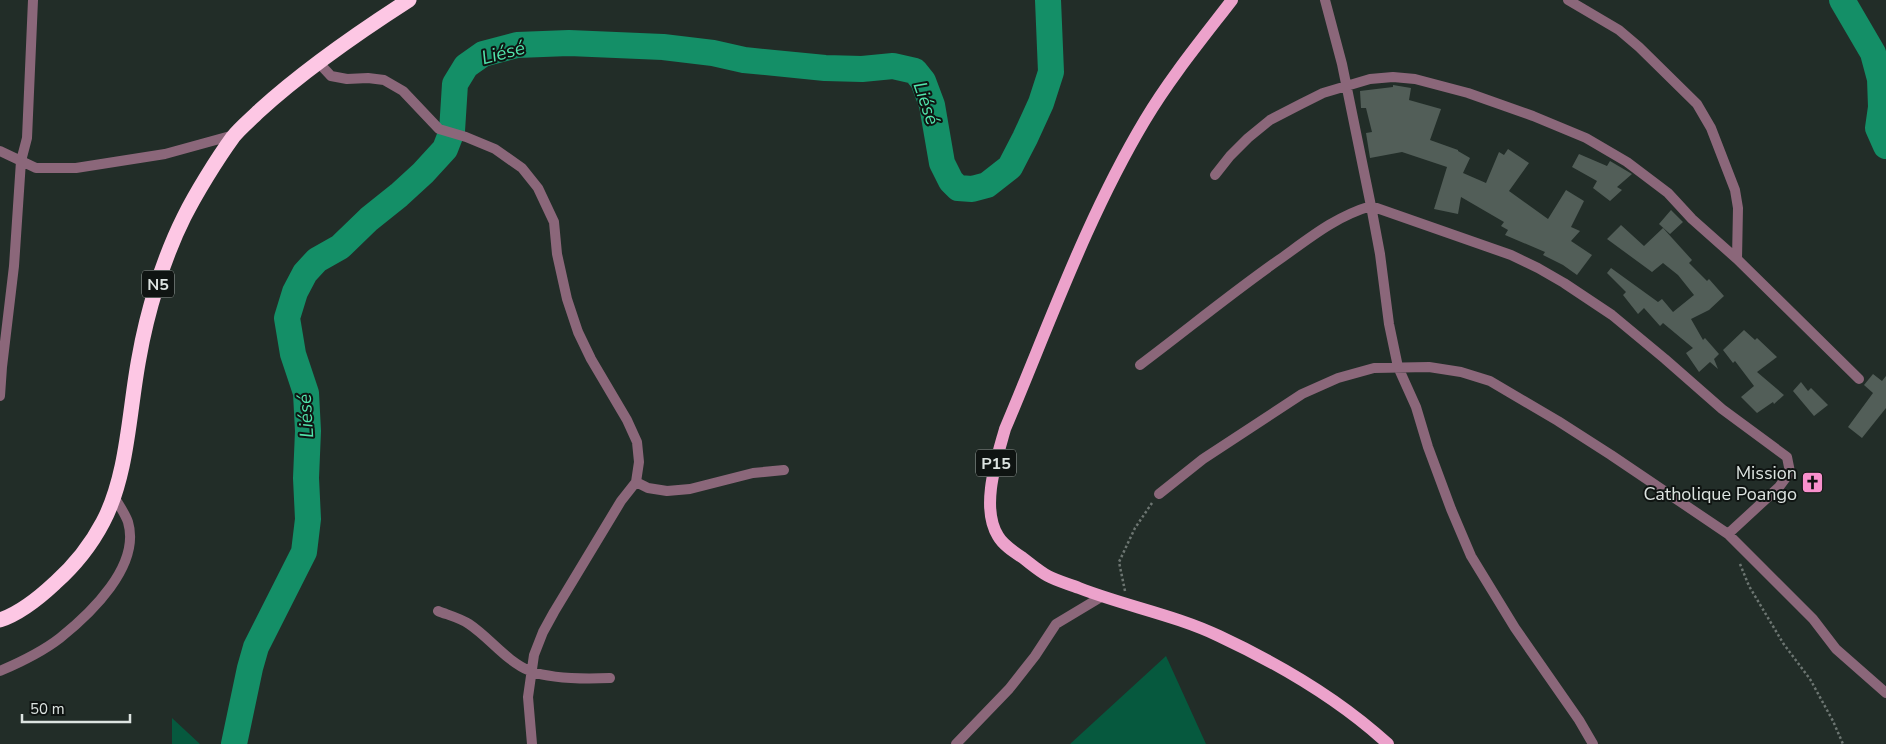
<svg xmlns="http://www.w3.org/2000/svg" width="1886" height="744" viewBox="0 0 1886 744" font-family="'Nunito Sans',sans-serif">
  <style>
    .green { fill: #06593e }
    .lines { fill: none; stroke-linecap: round; stroke-linejoin: round }
    .river { stroke: #148f67; stroke-width: 26 }
    .building { fill: #525e58 }
    .path { stroke: #6d7672; stroke-width: 2.5; stroke-dasharray: 2.5 2.5; stroke-linecap: butt }
    .street { stroke: #8b677a; stroke-width: 10 }
    .primary { stroke: #eca2cb; stroke-width: 12 }
    .highway { stroke: #fdc7e4; stroke-width: 15 }
    .labels { text-anchor: middle; stroke-width: 4; stroke-linejoin: round; paint-order: stroke }
    .shield { fill: #0f1412; stroke: #9fa6a3; stroke-width: 1 }
    .shield-label { font-size: 16px; font-weight: bold; fill: #dde4e1 }
    .poi-label { font-size: 18px; fill: #dde4e1; stroke: #0f1412; text-anchor: end }
    .water-label { font-size: 19px; font-style: italic; fill: #52e5ad; stroke: #0f1412 }
  </style>
  <rect width="100%" height="100%" fill="#222d28"/>
  <path class="green" d="M1166 656 1206 744H1070Z
    M172 718 200 744H172Z"/>
  <g class="lines">
    <path class="river" d="M1842 0 1873 53 1880 79 1881 107 1878 128 1886 146
      M234 744 250 668 256 647 304 552 308 519 306 478 308 431 306 393 293 354 287 318 295 292 305 273 317 260 340 247 369 219 399 195 423 173 445 149 452 131 455 84 466 66 483 54 517 45 569 43 663 47 713 53 744 60 825 68 862 69 893 66 915 71 923 81 932 105 942 163 951 181 958 188 972 189 987 185 1010 167 1025 138 1041 103 1051 72 1048 0"/>
  </g>
  <path class="building" d="M1393 85 1411 88 1409 100 1441 109 1430 140 1458 150V151L1470 158 1463 173 1486 183 1499 152 1504 155 1508 149 1529 163 1509 191 1548 219 1566 190 1584 201 1571 227 1580 231 1571 241 1592 255 1577 275 1563 265 1543 255 1545 252 1505 235 1508 230 1501 226 1504 222 1461 197 1458 214 1434 209 1447 167 1402 152 1370 158 1366 133 1372 132 1366 108H1361L1360 91 1393 87Z
    M1579 154 1607 166 1610 161 1632 174 1617 187 1622 190 1610 201 1593 188 1597 181 1572 167Z
    M1671 210 1683 222 1670 234 1659 224Z
    M1621 225 1644 246 1663 228 1692 260 1689 263 1707 281 1709 279 1724 296 1709 310 1691 319 1703 340 1705 338 1719 354 1714 359 1718 369 1710 362 1699 372 1686 353 1693 348 1663 323 1660 326 1644 308 1638 314 1623 295 1626 292 1607 273 1611 268 1658 302 1662 299 1673 312 1694 295 1678 275 1663 263 1652 272 1607 239Z
    M1744 330 1755 340 1757 338 1777 357 1757 372 1784 395 1774 404 1773 402 1757 413 1741 397 1754 386 1735 361 1733 363 1723 350Z
    M1873 374 1882 381 1886 376V408L1862 438 1848 427 1873 393 1864 385Z
    M1801 382 1808 391 1811 388 1828 405 1814 416 1793 391Z"/>
  <g class="lines">
    <path class="path" d="M1740 564 1749 586 1783 643 1810 679 1833 721 1843 744
      M1125 591 1119 562 1135 528 1152 503"/>
    <path class="street" d="M1325 0 1342 64 1371 206 1380 254 1389 324 1398 367 1416 407 1428 447 1451 509 1471 556 1515 628 1579 720 1593 744
      M318 62 331 76 347 79 368 78 384 80 403 91 439 129 466 137 495 149 522 168 538 188 554 222 557 254 567 299 578 332 591 359 627 420 637 442 639 462 636 482 621 501 554 612 543 632 534 655 528 697 532 744
      M0 151 36 168H76L165 154 234 135
      M1215 175 1230 156 1248 138 1270 120 1301 104 1323 93 1370 79 1393 77 1415 79 1468 93 1533 116 1586 138 1627 162 1668 193 1692 219 1737 259 1738 208 1735 190 1711 128 1697 104 1639 47 1619 30 1568 0
      M1737 259 1859 379
      M1140 365C1188 329 1234 291 1283 257 1312 236 1337 216 1371 206L1511 255 1538 268 1564 283 1612 315 1665 359 1722 409 1787 457 1790 472 1779 487 1728 534
      M0 396 2 367 14 266 21 161 27 138 33 0
      M636 482 648 488 667 491 690 489 753 473 784 470
      M1159 494 1203 459 1302 394 1338 378 1374 368 1429 367 1461 372 1490 381 1558 421 1611 455 1728 534 1813 619 1836 649 1886 693
      M438 611C448 615 460 618 469 624 490 638 506 661 530 671 552 679 587 679 610 678
      M0 671C21 662 42 652 60 638 90 614 141 566 128 522 125 513 118 504 113 495
      M956 744 1009 689 1035 656 1056 624 1101 597"/>
    <path class="primary" d="M1232 0C1202 39 1170 78 1145 120 1087 217 1049 325 1005 429 997 458 980 507 998 536 1003 545 1014 552 1023 558 1031 564 1039 571 1048 576 1057 581 1069 584 1079 588 1125 606 1175 615 1219 636 1279 664 1339 699 1388 744"/>
    <path class="highway" d="M0 620C21 613 39 598 55 583 74 566 91 545 103 522 128 475 129 410 139 358 147 312 163 259 184 217 196 193 217 159 233 137 240 128 250 120 258 112 304 70 356 34 409 0"/>
  </g>
  <defs>
    <symbol id="church-square" viewBox="-11 -11 22 22"><rect x="-9" y="-9" width="18" height="18" rx="4" fill="#f890cc" stroke="#0f1412"/><path d="M-1.2-6h2.4v3.5h3.3v2.4h-3.3V6h-2.4V-.1h-3.3v-2.4h3.3Z" fill="#111"/></symbol>
  </defs>
  <g fill-rule="evenodd">
    <use href="#church-square" x="1800" y="470" width="25" height="25"/>
  </g>
  <g class="labels">
    <g class="shield">
      <rect x="142" y="270.5" width="32" height="27" rx="4"/>
      <rect x="976" y="449.5" width="40" height="27" rx="4"/>
    </g>
    <g class="shield-label">
      <text x="158" y="290">N5</text>
      <text x="996" y="469">P15</text>
    </g>
    <g class="poi-label">
      <text x="1797" y="479">Mission<tspan x="1797" dy="21">Catholique Poango</tspan></text>
    </g>
    <g class="water-label">
      <text transform="translate(503 52) rotate(-15)" y="7">Liésé</text>
      <text transform="translate(927 103) rotate(71)" y="7">Liésé</text>
      <text transform="translate(305 416) rotate(-93)" y="7">Liésé</text>
    </g>
  </g>
  <path d="M22 714v8h108v-8" fill="none" stroke="#dde4e1" stroke-width="2.5"/>
  <text x="30" y="714" font-size="15" fill="#dde4e1" stroke="#0f1412" stroke-width="4" paint-order="stroke">50 m</text>
</svg>
